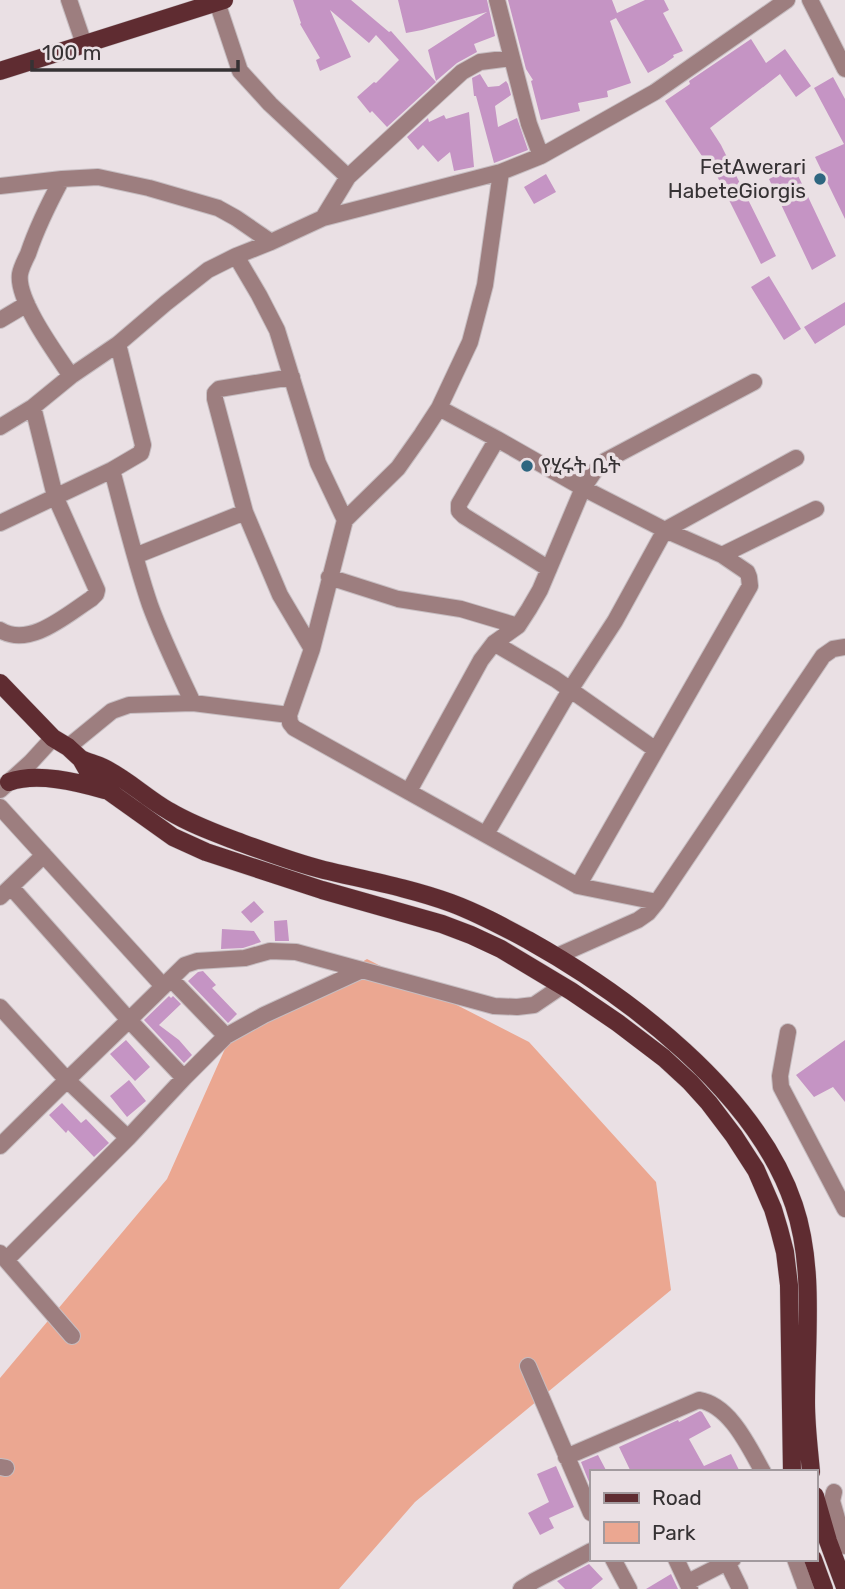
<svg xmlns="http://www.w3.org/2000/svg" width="845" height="1589" viewBox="0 0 845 1589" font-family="Rubik,'Noto Sans Ethiopic',sans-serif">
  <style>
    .green { fill: #eba791 }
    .building { fill: #c594c4 }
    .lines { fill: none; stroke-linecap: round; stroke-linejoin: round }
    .minor-casing { stroke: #c6bdc1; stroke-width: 18 }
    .major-casing { stroke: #c6bdc1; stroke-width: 19 }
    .minor { stroke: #9d7e7f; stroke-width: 16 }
    .major { stroke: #5f2c31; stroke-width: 18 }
    .poi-dot { fill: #2e6680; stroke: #eae0e4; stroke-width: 2.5 }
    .labels { text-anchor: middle; stroke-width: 7; stroke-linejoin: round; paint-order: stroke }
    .poi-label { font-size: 21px; fill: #363234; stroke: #eae0e4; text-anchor: end }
  </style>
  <rect width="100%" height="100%" fill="#eae0e4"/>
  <path class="green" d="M367 959 529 1042 656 1182 671 1290 415 1502 339 1589H0V1378L167 1179 228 1042Z"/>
  <path class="building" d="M293 0H351L389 32 391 31 436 82 387 127 372 111 370 113 357 97 374 82 376 83 399 60 376 35 369 43 330 10 351 57 320 71 316 60 320 58 300 24 301 23Z
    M398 0H487L495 36 474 44 477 52 457 63 436 81 428 50 487 12 422 30 406 33Z
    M508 0H612L617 13 645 0H664L669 10 663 13 683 51 673 55 674 57 664 64 648 73 616 18 610 21 631 83 607 91 608 97 578 103 580 111 541 120 531 81 533 80 526 69Z
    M751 39 766 63 785 49 811 86 796 97 780 74 710 128 721 145 776 256 761 264 707 156 704 159 665 101 690 84 689 81Z
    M480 74 488 87 499 86 506 81 508 84 511 95 495 106 498 127 517 118 528 150 494 163 476 96H474L472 78Z
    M833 77 845 99V219L815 157 844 144 814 88Z
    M469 112 474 167 454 171 450 152 438 162 423 145 418 150 407 137 428 118 429 122 444 115 446 119Z
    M794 167 836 256 812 270 769 179Z
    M546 174 556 192 534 204 524 187Z
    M769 276 801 329 784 340 751 287Z
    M845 302V325L815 344 804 327Z
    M254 901 264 912 251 923 241 912Z
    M287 920 289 941H275L274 921Z
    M222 929 254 931 261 942 243 948 221 949Z
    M203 971 216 985 212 988 237 1014 228 1023 188 981 198 972Z
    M169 996 171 998 173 996 181 1004 159 1025 179 1040 192 1055 184 1063 144 1020Z
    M126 1040 150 1067 135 1081 110 1054Z
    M845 1040V1102L833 1087 814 1097 796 1075Z
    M129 1080 146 1101 127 1117 110 1096Z
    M62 1103 81 1123 86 1119 109 1143 94 1157 68 1130 66 1133 49 1115Z
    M700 1411 702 1412 711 1427 689 1439 704 1466 731 1454 740 1472H631L619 1447 678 1420 679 1422Z
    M598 1455 607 1472H591V1487L581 1462Z
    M556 1466 574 1507 549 1518 554 1528 540 1535 528 1513 549 1502 537 1474Z
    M589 1564 603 1579 591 1589H565L557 1581Z
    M671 1574 678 1589H646Z"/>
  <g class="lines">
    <defs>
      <path id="minor" d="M69 0 84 44
        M497 0 529 124 541 156 501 172
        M810 0 845 69
        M217 2 240 71 270 104 348 177
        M541 156 655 92 787 0
        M62 179C49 203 37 227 28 254 25 260 21 268 20 274 16 300 57 355 71 376
        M0 186 62 179 98 177 149 188 218 208 236 218 271 242 323 218 501 172 485 285 470 342 439 408 422 434 398 468 345 520 312 649 289 715 290 723 294 728 578 886 750 586 749 577 747 572 722 555 665 530 583 488 497 439 439 408
        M323 218 348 177 462 72 480 62 511 58
        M236 256 259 295 277 330 318 463 345 520
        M0 320 27 304
        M292 377 219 389 215 393V399L245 512 280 595 312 649
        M0 427 33 407 71 376 118 344 166 303 208 270 236 256 271 242
        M497 439 459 504V511L464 516 549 569
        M112 470C124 515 135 561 150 605 162 638 178 671 193 703
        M0 523 112 470 141 453 143 445 118 344
        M722 555 816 509
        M135 556 245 512
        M329 577 398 599 461 609 518 626
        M0 630C30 648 66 615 91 599L96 594 97 590 55 496 33 407
        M68 747 112 711 129 705 193 703 289 715
        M656 750 555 679 494 643 518 626 529 609 540 590 583 488 594 472 605 461 754 382
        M0 790 31 762 53 738
        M409 791 481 660 494 643
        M0 807 163 986
        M486 834 570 690 615 621 665 530 796 458
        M578 886 657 902
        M0 897 44 855
        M557 956 638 920 648 913 657 902 823 656 833 649 845 647
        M171 979 226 1036
        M0 1007 67 1080 0 1146
        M788 1032 780 1076 781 1087 845 1209
        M184 1078 226 1036 264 1015 362 970
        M128 1138 184 1078 129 1020 185 965 197 961 245 958 270 951 296 952 494 1006 517 1007 534 1005 562 986
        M0 1253 6 1260 128 1138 67 1080 129 1020 11 887
        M6 1260 72 1336
        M528 1366 591 1513
        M566 1457 699 1400C730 1405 749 1447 763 1472
        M0 1467 6 1468
        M834 1492 832 1501 845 1546
        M613 1559 629 1589
        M676 1559 690 1589
        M795 1559 806 1589
        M727 1562 740 1589
        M688 1582 733 1559
        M521 1589 534 1581 591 1551"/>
      <path id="major" d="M0 71 224 0
        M0 683 53 738 68 747 81 759 93 780 173 837 206 852 322 890 442 924 471 935 501 949 571 991 618 1023 664 1058 690 1082 709 1103 734 1136 756 1170 773 1209 779 1229 785 1252 789 1285 792 1472
        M81 759C88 762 95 764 102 767 126 778 146 798 169 811 189 823 210 831 231 839 261 850 292 862 324 870 366 880 410 888 451 903 478 913 502 926 528 940 628 996 756 1092 794 1205 815 1267 806 1338 806 1403 806 1426 809 1449 811 1472
        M9 782C37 772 77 782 105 790
        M815 1496 828 1541 845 1587
        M813 1559 824 1589"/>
    </defs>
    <use href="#minor" class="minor-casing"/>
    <use href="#major" class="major-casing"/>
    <use href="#minor" class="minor"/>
    <use href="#major" class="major"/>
  </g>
  <g class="poi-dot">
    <circle cx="820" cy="179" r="7"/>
    <circle cx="527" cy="466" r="7"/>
  </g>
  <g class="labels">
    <g class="poi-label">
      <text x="806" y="174">FetAwerari<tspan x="806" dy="24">HabeteGiorgis</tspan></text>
      <text x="541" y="473" text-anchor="start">የሂሩት ቤት</text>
    </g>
  </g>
  <rect x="590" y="1470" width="228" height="91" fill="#eae0e4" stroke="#a29a9e" stroke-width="2"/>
  <rect x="604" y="1493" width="35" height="10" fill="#5f2c31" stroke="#a29a9e" stroke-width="2"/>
  <text x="652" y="1505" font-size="21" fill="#363234">Road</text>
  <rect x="604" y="1522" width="35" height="21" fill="#eba791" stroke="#a29a9e" stroke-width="2"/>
  <text x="652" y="1540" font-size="21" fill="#363234">Park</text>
  <path d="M32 60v10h206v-10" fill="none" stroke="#363234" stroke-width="3.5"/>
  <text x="42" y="60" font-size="21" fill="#363234" stroke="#eae0e4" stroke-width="5" paint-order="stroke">100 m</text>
</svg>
